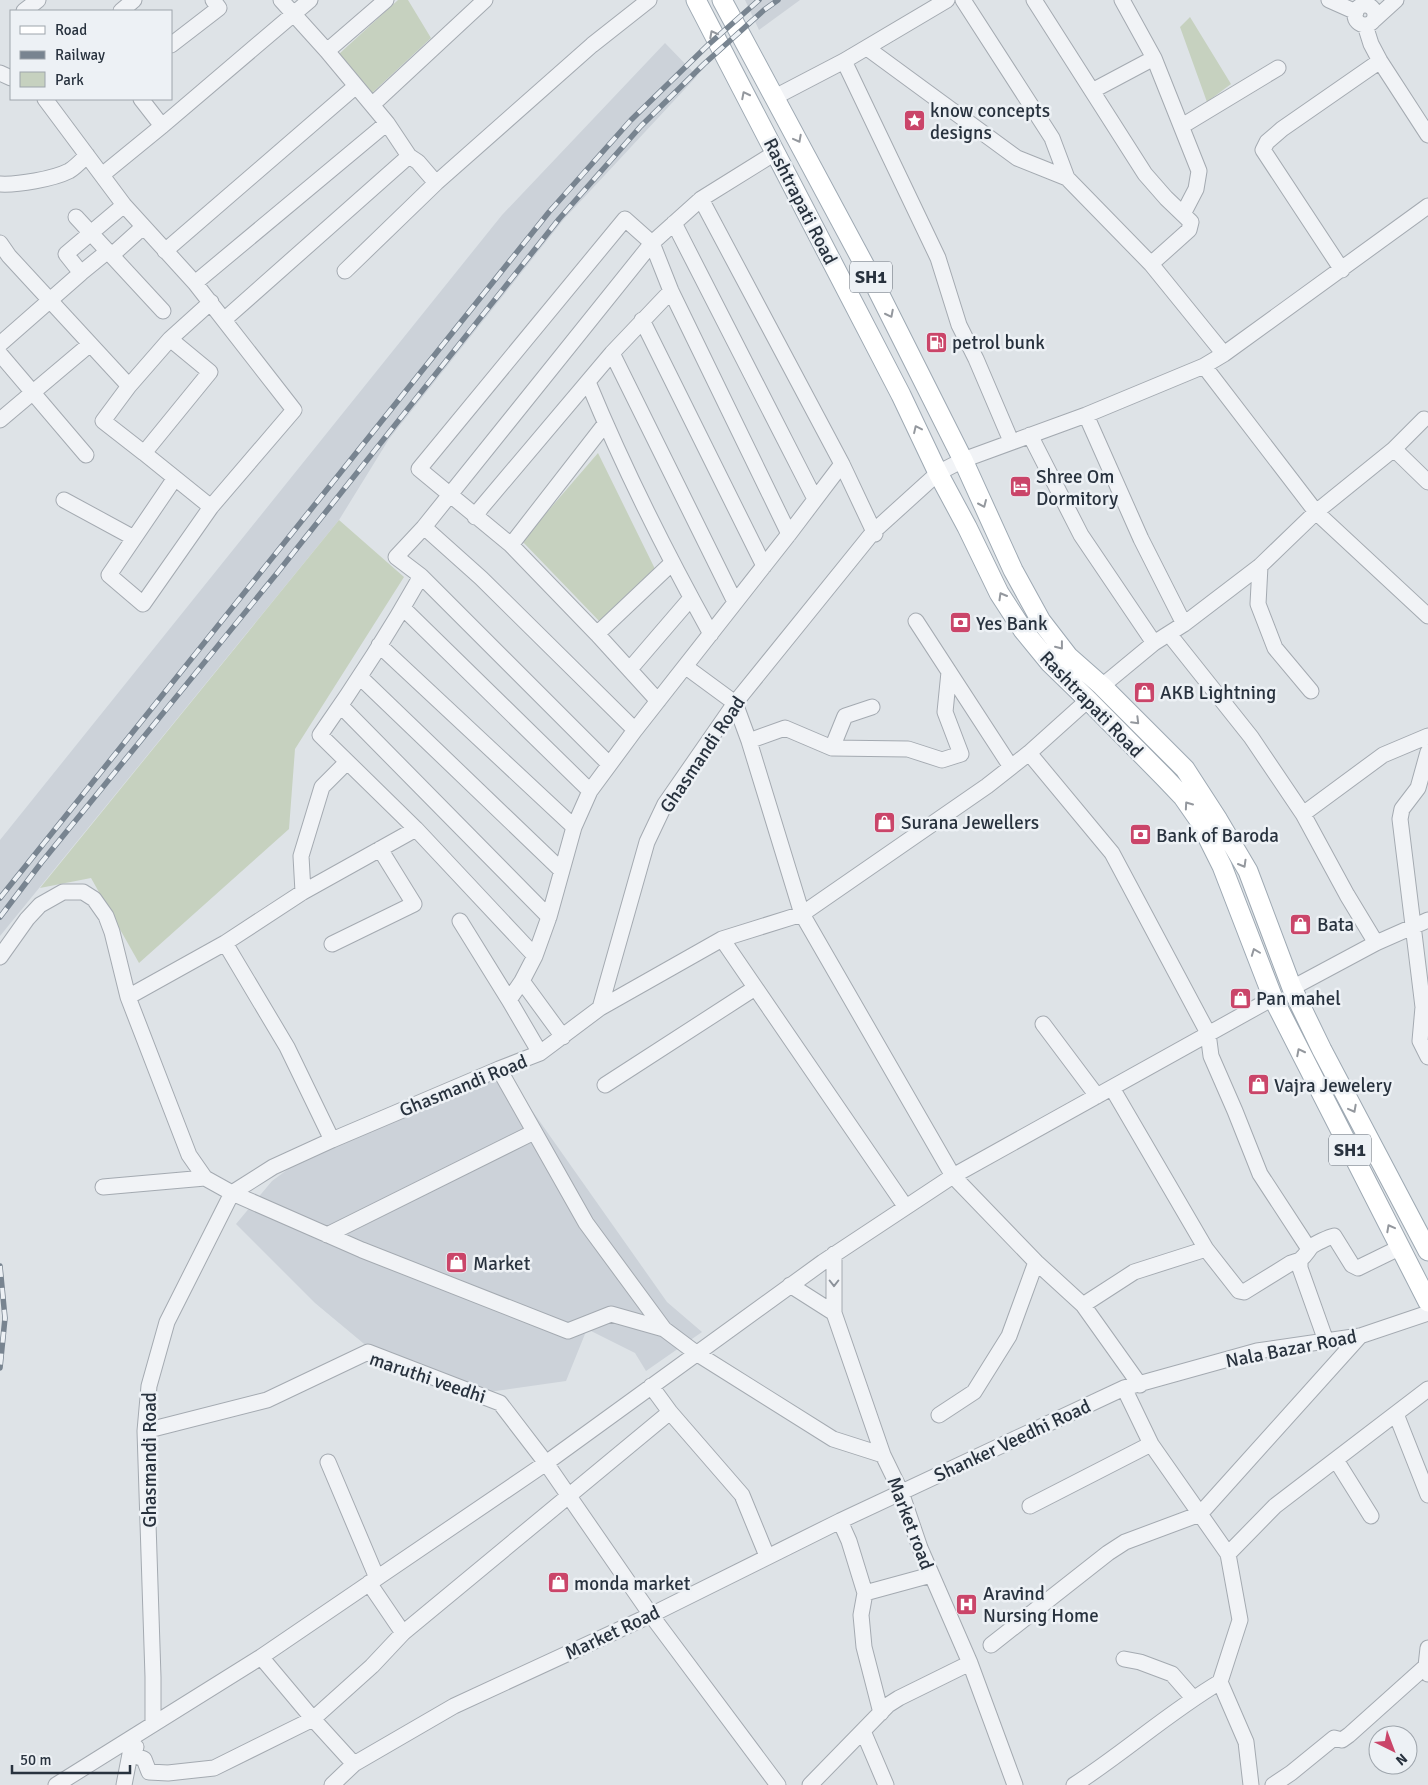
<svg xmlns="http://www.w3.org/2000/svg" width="1428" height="1785" viewBox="0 0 1428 1785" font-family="Signika,sans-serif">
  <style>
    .built { fill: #ccd2d9 }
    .green { fill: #c6d1bf }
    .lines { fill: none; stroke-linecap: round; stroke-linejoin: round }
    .minor-casing { stroke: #a4aab1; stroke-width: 17 }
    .major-casing { stroke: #9ea9b3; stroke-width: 21 }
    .minor { stroke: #f1f3f6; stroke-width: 15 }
    .major { stroke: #fff; stroke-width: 19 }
    .rail-casing { stroke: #788490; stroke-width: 5.5 }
    .rail { stroke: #edf1f5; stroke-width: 4; stroke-dasharray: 11; stroke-linecap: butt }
    .oneway { stroke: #94989e }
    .oneway2 { stroke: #8c929a }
    .labels { text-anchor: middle; stroke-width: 5; stroke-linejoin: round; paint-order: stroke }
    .shield { fill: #edf1f5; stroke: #636b75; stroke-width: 1 }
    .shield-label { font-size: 18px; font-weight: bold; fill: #28323e }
    .poi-label { font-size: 19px; fill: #28323e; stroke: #edf1f5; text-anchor: start }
    .street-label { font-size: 19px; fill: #28323e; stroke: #edf1f5 }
  </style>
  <rect width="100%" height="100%" fill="#dee3e7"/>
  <path class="built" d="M745 0H800L759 30Z
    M665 43 697 76 564 219 389 439 339 520 0 936V840L502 215Z
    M507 1075 667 1302 702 1332 646 1371 635 1353 587 1329 566 1381 489 1392 369 1348 315 1303 236 1224 272 1181 303 1158Z"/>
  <path class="green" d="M398 0H408L431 38 372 93 339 54Z
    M1190 17 1231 84 1207 102 1180 27Z
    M598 453 657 573 602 624 522 541Z
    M339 520 404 577 295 749 289 829 139 963 91 878 40 888Z"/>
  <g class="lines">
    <defs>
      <path id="minor" d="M281 0 327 51 387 123 409 156 418 162 436 183 592 45 649 0
        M963 0 1052 138 1067 178
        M1034 0 1145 174 1166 198 1191 222 1189 230 1151 264
        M1122 0 1154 58 1199 171 1196 189 1183 214
        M1329 0 1356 12
        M1355 15a10 10 0 1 1 20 0a10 10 0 1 1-20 0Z
        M24 11 38 0
        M121 11 134 0
        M1374 20 1396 0
        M1365 25 1371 44 1380 61 1428 135
        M171 45 219 8 213 0
        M867 48 1017 158 1067 178 1151 264 1224 354
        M327 51 386 0
        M844 61 938 258 959 325 976 359 1011 441
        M0 73 11 78
        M1092 91 1154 58
        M775 97 844 61 947 0
        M45 99 124 205 195 283 294 410 211 507 143 604 109 575 175 478
        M141 99 162 126
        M372 105 485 0
        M1182 126 1278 68
        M102 175 162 126 310 0
        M0 184C18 185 53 179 69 171 76 167 82 160 87 155
        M701 199 842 464 875 534
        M76 217 163 311
        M674 223 815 499
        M0 243 9 256 129 386
        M165 251 356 86
        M112 255 143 227
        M1342 270 1263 150 1267 142 1282 129 1380 61
        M345 271 436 183
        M81 273 108 251
        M195 283 387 123
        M225 319 409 156
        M642 320 764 566
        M170 339 211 302
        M0 344 81 273 66 254 124 205
        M612 353 735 602
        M0 354 86 455
        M1204 366 1316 512 1428 616
        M588 382C624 469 666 553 711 634
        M1086 415 1141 539 1184 624
        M0 420 89 345
        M1030 435 1081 535 1154 643
        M1394 449 1428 482
        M144 453 103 421 129 386 170 339 210 372 144 453 211 507
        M64 500 134 538
        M475 517 481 508 612 353 671 291
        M424 527 396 557 421 576C390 631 356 684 320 735L416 829 535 956
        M511 545 605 424
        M1260 566 1258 604 1275 648 1311 691
        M421 576 609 764
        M403 608 590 791
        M916 621 1011 767
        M597 634 672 563
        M1169 634 1251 737 1303 814 1347 895 1376 943
        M379 645 574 827
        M686 667 735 703 749 741 802 914 953 1176 1036 1262 1083 1305 1140 1385
        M630 669 691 598
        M360 677 561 870
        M1102 686 1154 643 1184 624 1260 566 1316 512 1394 449 1424 419
        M658 701 597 634 511 545 419 469 625 219 652 243 671 291 789 534
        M341 706 549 917
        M635 730 481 578 424 527 652 243 701 199 775 153
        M749 741 785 728 832 748 908 749 942 760 961 754 945 712 949 672
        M832 748 845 716 872 707
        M1428 752 1418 788 1402 809 1400 819 1423 1007 1420 1041 1428 1057
        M1029 753 1112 853 1208 1033 1211 1056 1235 1111 1260 1174 1309 1249
        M1303 814 1383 755 1428 736
        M303 892 301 856 322 787 347 762
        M460 921 509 1000
        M722 939 905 1206
        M225 943 287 1047 332 1140
        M332 944 414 904 380 849
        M0 957 27 919 40 905 63 892H83L94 899 106 916 112 932 128 997 189 1155 205 1178 232 1193 362 1250 568 1331 611 1314 664 1329
        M522 981 563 1037
        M1292 988 1376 943 1428 920
        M128 997 225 943 303 892 416 829
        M600 1008 722 939 802 914 987 786 1029 753 1088 700
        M1043 1024 1097 1096
        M540 1053 509 1000 522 981 535 956 549 917 574 827 590 791 635 730 789 534 842 464
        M499 1069 586 1223 664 1329 696 1353 833 1439 883 1455
        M605 1085 755 988
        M103 1187 205 1178
        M327 1235 534 1132
        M1206 1249 1239 1291 1244 1292 1291 1263 1300 1260
        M834 1254V1313L883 1455 901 1492 920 1548 970 1663 1015 1785
        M790 1285 834 1313
        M1083 1305 1134 1272 1206 1249 1112 1088
        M1326 1341 1300 1268V1260C1306 1255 1307 1252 1311 1247 1314 1244 1329 1237 1334 1236L1352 1265 1358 1268 1401 1247
        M651 1386 670 1412 742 1495 767 1556
        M1396 1414 1428 1495
        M939 1415 974 1392 1009 1336 1036 1262
        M145 1431 267 1400 368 1352 500 1403 546 1463 651 1615 778 1785
        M1336 1460 1371 1516
        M328 1462 377 1578
        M1030 1506 1151 1444 1124 1388
        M840 1521 849 1541 865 1593 861 1615 864 1647 881 1713
        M1228 1554 1275 1506 1428 1389
        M369 1583 403 1633
        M865 1593 931 1575
        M991 1645 1108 1553 1125 1542 1200 1514 1360 1336
        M261 1657 313 1719 354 1764
        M1124 1659 1140 1662 1172 1674 1193 1698
        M1428 1674 1426 1666 1428 1648
        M1220 1682 1246 1742 1251 1785
        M153 1723V1677L145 1431 149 1386 167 1322 232 1193 273 1167 332 1140 499 1069 540 1053 600 1008 647 842 665 804 735 703 874 531 938 473 963 460 1086 415 1204 366 1224 354 1428 206
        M863 1731 886 1785
        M130 1754 144 1759 149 1772 168 1773 214 1768 313 1719 372 1666 403 1633 670 1412
        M56 1785 261 1657 377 1578 546 1463 823 1262 953 1176 1273 998
        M124 1785 130 1754 136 1747
        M332 1785 354 1764 454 1706 651 1615 840 1521 1124 1388 1257 1351 1360 1336 1428 1313
        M810 1785 888 1705 899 1698 970 1663
        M1074 1785C1124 1753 1169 1712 1220 1682L1240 1620 1228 1554 1151 1444
        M1273 1785 1291 1773 1334 1738 1342 1740 1349 1735 1426 1666"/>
      <path id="major" d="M696 0 901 395 938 473 967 527 999 593 1023 630 1050 663 1088 700 1165 778 1183 797 1199 820 1222 866 1273 998 1428 1302
        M722 0 873 281 963 460 1013 570 1041 621 1068 656 1102 686 1185 769 1218 820 1248 871 1292 988 1322 1050 1428 1251"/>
    </defs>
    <use href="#minor" class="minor-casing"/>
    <use href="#major" class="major-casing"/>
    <use href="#minor" class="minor"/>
    <use href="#major" class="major"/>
    <defs>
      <path id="rail" d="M0 898 549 212 631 120 708 45 759 0
        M0 917 41 863 278 572 559 219 641 126 704 64 764 10 778 0
        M0 1266 5 1318 0 1368"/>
    </defs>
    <use href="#rail" class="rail-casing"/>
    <use href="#rail" class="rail"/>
  </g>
  <defs><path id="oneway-chevron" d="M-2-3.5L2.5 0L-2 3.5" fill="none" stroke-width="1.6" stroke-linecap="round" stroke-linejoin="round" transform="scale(1.25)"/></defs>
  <g class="oneway">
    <use href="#oneway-chevron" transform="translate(713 34) rotate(-118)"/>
    <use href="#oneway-chevron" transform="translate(745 95) rotate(-117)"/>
    <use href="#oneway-chevron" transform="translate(798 139) rotate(62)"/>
    <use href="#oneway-chevron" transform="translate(890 314) rotate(63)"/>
    <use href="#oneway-chevron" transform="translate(917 429) rotate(-115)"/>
    <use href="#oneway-chevron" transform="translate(983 504) rotate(66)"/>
    <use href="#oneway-chevron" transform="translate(1002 596) rotate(-120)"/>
    <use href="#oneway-chevron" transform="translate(1060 646) rotate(52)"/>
    <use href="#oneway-chevron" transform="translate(1136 721) rotate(45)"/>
    <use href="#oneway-chevron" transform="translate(1188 805) rotate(-125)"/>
    <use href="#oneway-chevron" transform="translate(1243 864) rotate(60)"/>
    <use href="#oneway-chevron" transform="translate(1255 952) rotate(-111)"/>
    <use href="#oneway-chevron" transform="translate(1300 1052) rotate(-117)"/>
    <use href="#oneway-chevron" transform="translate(1353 1109) rotate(62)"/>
    <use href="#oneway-chevron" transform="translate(1390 1228) rotate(-118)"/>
  </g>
  <use class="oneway2" href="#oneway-chevron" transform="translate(834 1283) rotate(90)"/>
  <defs>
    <symbol id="sight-square" viewBox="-11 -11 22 22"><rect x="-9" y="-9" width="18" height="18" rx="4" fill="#ca4569" stroke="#edf1f5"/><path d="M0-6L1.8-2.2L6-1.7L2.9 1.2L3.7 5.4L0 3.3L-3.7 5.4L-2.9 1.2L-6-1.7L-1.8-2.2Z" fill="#fff"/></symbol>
    <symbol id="fuel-square" viewBox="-11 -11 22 22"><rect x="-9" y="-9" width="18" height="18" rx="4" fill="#ca4569" stroke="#edf1f5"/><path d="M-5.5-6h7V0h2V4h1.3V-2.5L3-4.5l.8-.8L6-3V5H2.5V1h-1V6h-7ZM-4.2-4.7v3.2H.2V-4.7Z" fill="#fff"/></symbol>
    <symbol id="hotel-square" viewBox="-11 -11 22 22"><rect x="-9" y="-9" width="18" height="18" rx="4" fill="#ca4569" stroke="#edf1f5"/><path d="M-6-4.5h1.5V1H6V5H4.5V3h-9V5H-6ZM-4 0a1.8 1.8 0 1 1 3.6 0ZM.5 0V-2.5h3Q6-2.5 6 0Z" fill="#fff"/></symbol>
    <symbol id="bank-square" viewBox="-11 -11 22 22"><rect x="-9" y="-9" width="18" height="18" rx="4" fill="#ca4569" stroke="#edf1f5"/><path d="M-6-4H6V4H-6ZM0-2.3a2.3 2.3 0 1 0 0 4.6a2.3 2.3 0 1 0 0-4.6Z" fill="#fff"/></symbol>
    <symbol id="shop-square" viewBox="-11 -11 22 22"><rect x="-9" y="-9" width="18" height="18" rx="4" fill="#ca4569" stroke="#edf1f5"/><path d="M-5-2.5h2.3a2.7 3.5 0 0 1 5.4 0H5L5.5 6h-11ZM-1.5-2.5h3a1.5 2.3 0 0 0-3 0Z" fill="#fff"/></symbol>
    <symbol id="hospital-square" viewBox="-11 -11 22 22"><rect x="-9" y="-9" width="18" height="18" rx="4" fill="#ca4569" stroke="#edf1f5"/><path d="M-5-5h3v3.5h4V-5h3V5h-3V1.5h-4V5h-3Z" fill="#fff"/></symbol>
  </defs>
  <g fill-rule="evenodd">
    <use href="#sight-square" x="902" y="108" width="25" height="25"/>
    <use href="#fuel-square" x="924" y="330" width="25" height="25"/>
    <use href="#hotel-square" x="1008" y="474" width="25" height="25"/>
    <use href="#bank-square" x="948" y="610" width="25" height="25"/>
    <use href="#shop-square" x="1132" y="680" width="25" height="25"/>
    <use href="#shop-square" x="872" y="810" width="25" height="25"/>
    <use href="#bank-square" x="1128" y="822" width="25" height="25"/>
    <use href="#shop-square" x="1288" y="912" width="25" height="25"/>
    <use href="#shop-square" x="1228" y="986" width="25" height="25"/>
    <use href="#shop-square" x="1246" y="1072" width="25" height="25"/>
    <use href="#shop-square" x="444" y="1250" width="25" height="25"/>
    <use href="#shop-square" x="546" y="1570" width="25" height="25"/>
    <use href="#hospital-square" x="954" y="1592" width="25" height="25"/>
  </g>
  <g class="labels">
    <g class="shield">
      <rect x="850" y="261.5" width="42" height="31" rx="4"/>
      <rect x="1329" y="1134.5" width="42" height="31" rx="4"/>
    </g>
    <g class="shield-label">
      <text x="871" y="283">SH1</text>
      <text x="1350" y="1156">SH1</text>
    </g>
    <g class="poi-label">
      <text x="930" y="117">know concepts<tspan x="930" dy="22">designs</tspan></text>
      <text x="952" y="349">petrol bunk</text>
      <text x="1036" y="483">Shree Om<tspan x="1036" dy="22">Dormitory</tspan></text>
      <text x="976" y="630">Yes Bank</text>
      <text x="1160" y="699">AKB Lightning</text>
      <text x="901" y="829">Surana Jewellers</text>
      <text x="1156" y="842">Bank of Baroda</text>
      <text x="1317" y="931">Bata</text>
      <text x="1256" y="1005">Pan mahel</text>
      <text x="1274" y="1092">Vajra Jewelery</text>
      <text x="473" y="1270">Market</text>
      <text x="574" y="1590">monda market</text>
      <text x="983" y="1600">Aravind<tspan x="983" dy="22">Nursing Home</tspan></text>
    </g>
    <g class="street-label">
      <text transform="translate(801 201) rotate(63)" y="7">Rashtrapati Road</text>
      <text transform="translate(1092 704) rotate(46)" y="7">Rashtrapati Road</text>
      <text transform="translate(702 754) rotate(-56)" y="7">Ghasmandi Road</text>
      <text transform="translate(463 1085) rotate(-22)" y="7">Ghasmandi Road</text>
      <text transform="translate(1291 1348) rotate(-11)" y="7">Nala Bazar Road</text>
      <text transform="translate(428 1377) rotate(19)" y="7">maruthi veedhi</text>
      <text transform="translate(1012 1440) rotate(-25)" y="7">Shanker Veedhi Road</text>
      <text transform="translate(149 1460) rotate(-90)" y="7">Ghasmandi Road</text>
      <text transform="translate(911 1523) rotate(69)" y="7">Market road</text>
      <text transform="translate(612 1632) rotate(-25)" y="7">Market Road</text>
    </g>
  </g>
  <rect x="10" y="10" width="162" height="90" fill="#edf1f5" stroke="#9ea5ac"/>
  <rect x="20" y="26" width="25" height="8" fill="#ffffff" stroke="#9ea5ac"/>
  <text x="55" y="35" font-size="15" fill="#28323e">Road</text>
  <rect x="20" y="51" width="25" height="8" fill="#788490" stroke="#9ea5ac"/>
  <text x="55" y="60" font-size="15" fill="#28323e">Railway</text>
  <rect x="20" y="72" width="25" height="15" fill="#c6d1bf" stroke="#9ea5ac"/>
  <text x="55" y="85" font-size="15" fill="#28323e">Park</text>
  <g transform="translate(1393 1750) rotate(138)"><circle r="24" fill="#edf1f5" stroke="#9ea5ac"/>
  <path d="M0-4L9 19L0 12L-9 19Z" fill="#ca4569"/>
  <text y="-8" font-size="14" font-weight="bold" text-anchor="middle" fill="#28323e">N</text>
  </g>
  <path d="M12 1765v8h118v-8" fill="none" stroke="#28323e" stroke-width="2.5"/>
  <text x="20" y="1765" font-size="15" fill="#28323e" stroke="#edf1f5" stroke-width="4" paint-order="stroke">50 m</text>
</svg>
